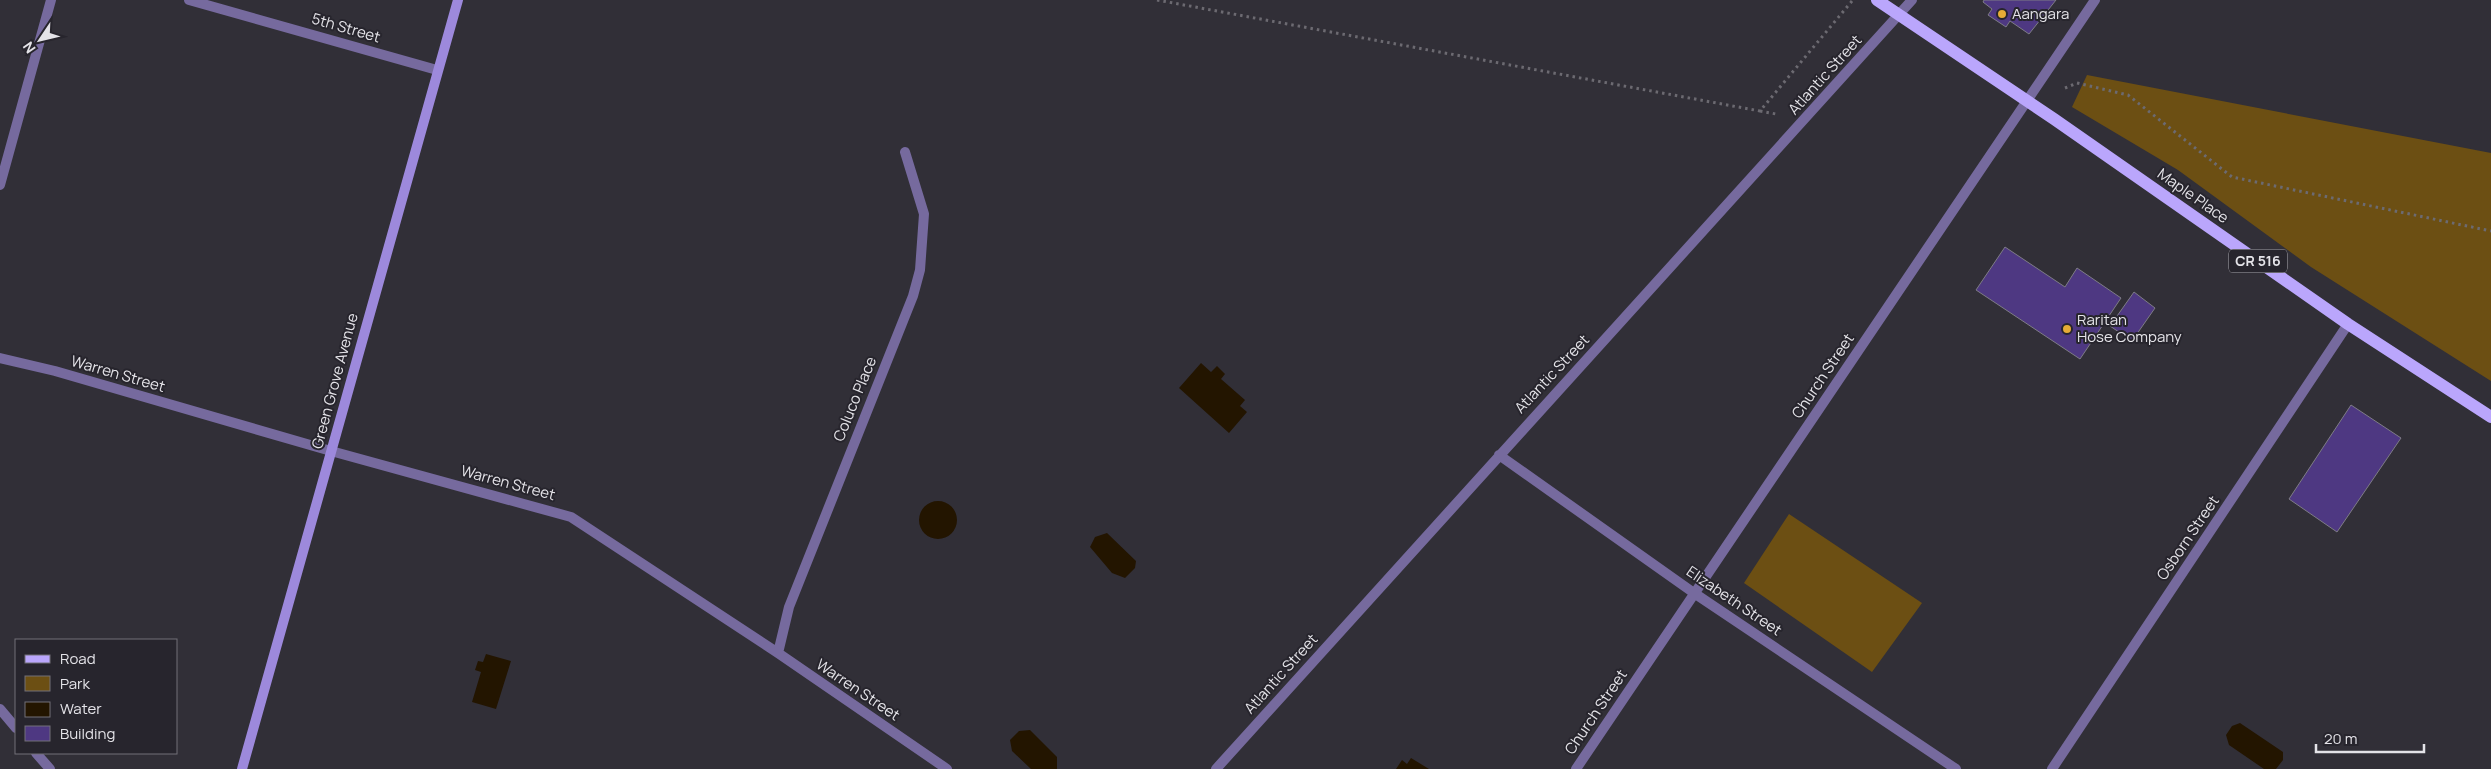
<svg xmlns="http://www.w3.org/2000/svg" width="2491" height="769" viewBox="0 0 2491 769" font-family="Manrope,sans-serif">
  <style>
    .green { fill: #6c4f13 }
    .water { fill: #231500 }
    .building { fill: #4e3882; stroke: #7e7c86 }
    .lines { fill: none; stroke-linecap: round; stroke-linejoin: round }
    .path { stroke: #6c6a71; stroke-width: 3; stroke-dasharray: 2.5 4; stroke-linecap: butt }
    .street { stroke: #766a9e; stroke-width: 10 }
    .secondary { stroke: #9d89dc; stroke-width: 10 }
    .primary { stroke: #baa6fc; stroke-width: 12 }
    .poi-dot { fill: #e6ac36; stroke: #27252d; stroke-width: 2 }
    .labels { text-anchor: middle; stroke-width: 4; stroke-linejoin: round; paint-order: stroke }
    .shield { fill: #27252d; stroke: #abaab0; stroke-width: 1 }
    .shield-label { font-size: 14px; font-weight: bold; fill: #e4e3e8 }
    .poi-label { font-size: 15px; fill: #e4e3e8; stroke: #27252d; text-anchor: start }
    .street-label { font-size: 15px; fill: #e4e3e8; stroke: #27252d }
  </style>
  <rect width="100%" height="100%" fill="#312f37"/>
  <path class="green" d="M2087 75 2491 153V381L2311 267 2178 170 2072 107Z
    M1789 514 1922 603 1872 672 1744 583Z"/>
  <path class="water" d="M1201 363 1211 372 1217 366 1225 374 1221 379 1245 400 1240 406 1247 412 1229 433 1179 388Z
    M919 520a19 19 0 1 1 38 0a19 19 0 1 1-38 0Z
    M1107 533 1136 561 1135 568 1125 578 1112 573 1090 547 1095 537Z
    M486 654 511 661 496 709 472 702 481 672 475 670 478 661 483 662Z
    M2240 723 2283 752V760L2276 769H2264L2229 745 2226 735 2232 726Z
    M1030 730 1057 757V769H1031L1012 751 1010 740 1019 731Z
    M1411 758 1429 769H1396L1402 760 1407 764Z"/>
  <path class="building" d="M1984 0H2056L2029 34 2010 21 2006 27 1988 15 1992 9 1983 2Z
    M2005 247 2065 287 2077 268 2121 298 2080 359 1976 290Z
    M2134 292 2155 308 2132 341 2110 326Z
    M2351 405 2401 438 2337 532 2289 499Z"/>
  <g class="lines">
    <path class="path" d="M1157 0 1760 111 1852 1
      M2065 88 2077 83 2128 95 2232 177 2491 231
      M1760 111 1776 114"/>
    <path class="street" d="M189 0 437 70
      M0 185 51 0
      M0 358 55 371 331 451 571 517 778 653 947 769
      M1499 455 1694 593 1956 769
      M778 653 789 607 913 296 920 270 924 214 905 152
      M0 709 16 728
      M36 753 50 769
      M1216 769 1912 0
      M1576 769 2095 0
      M2052 769 2348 324"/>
    <path class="secondary" d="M242 769 458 0"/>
    <path class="primary" d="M1877 0 2054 119 2348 324 2491 417"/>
  </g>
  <g class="poi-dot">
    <circle cx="2002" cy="14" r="5"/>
    <circle cx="2067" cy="329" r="5"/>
  </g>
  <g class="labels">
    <rect class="shield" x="2229" y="249.5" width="58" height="23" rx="4"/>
    <g class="shield-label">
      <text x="2258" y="266">CR 516</text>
    </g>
    <g class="poi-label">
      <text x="2012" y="19">Aangara</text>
      <text x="2077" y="325">Raritan<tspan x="2077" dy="17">Hose Company</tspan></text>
    </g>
    <g class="street-label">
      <text transform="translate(346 28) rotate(16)" y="5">5th Street</text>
      <text transform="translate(1825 75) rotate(-48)" y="5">Atlantic Street</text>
      <text transform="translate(2193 196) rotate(35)" y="5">Maple Place</text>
      <text transform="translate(118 374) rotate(16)" y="5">Warren Street</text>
      <text transform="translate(1552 374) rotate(-47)" y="5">Atlantic Street</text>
      <text transform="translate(1823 376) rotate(-56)" y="5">Church Street</text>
      <text transform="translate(335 381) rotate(-75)" y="5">Green Grove Avenue</text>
      <text transform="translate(855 399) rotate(-68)" y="5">Coluco Place</text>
      <text transform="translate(508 483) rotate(15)" y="5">Warren Street</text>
      <text transform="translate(2188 538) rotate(-56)" y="5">Osborn Street</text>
      <text transform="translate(1734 601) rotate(34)" y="5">Elizabeth Street</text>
      <text transform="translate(1281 674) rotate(-48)" y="5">Atlantic Street</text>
      <text transform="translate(858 690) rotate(34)" y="5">Warren Street</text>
      <text transform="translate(1596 712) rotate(-56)" y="5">Church Street</text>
    </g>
  </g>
  <rect x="15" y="639" width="162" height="115" fill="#27252d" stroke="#737178"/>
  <rect x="25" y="655" width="25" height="8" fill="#baa6fc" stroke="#737178"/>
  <text x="60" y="664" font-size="15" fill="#e4e3e8">Road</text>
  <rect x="25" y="676" width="25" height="15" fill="#6c4f13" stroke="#737178"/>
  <text x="60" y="689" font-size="15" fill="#e4e3e8">Park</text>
  <rect x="25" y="702" width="25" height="15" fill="#231500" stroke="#737178"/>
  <text x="60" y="714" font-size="15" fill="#e4e3e8">Water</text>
  <rect x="25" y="726" width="25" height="15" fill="#4e3882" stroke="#737178"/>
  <text x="60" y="739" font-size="15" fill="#e4e3e8">Building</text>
  <g transform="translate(40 40) rotate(235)" stroke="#27252d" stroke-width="4" paint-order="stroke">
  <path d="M0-4L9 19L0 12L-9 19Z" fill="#e4e3e8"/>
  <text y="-8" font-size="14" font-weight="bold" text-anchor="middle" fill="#e4e3e8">N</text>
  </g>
  <path d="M2316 744v8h108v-8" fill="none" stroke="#e4e3e8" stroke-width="2.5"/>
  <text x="2324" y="744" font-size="15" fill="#e4e3e8" stroke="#27252d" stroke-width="4" paint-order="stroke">20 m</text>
</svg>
